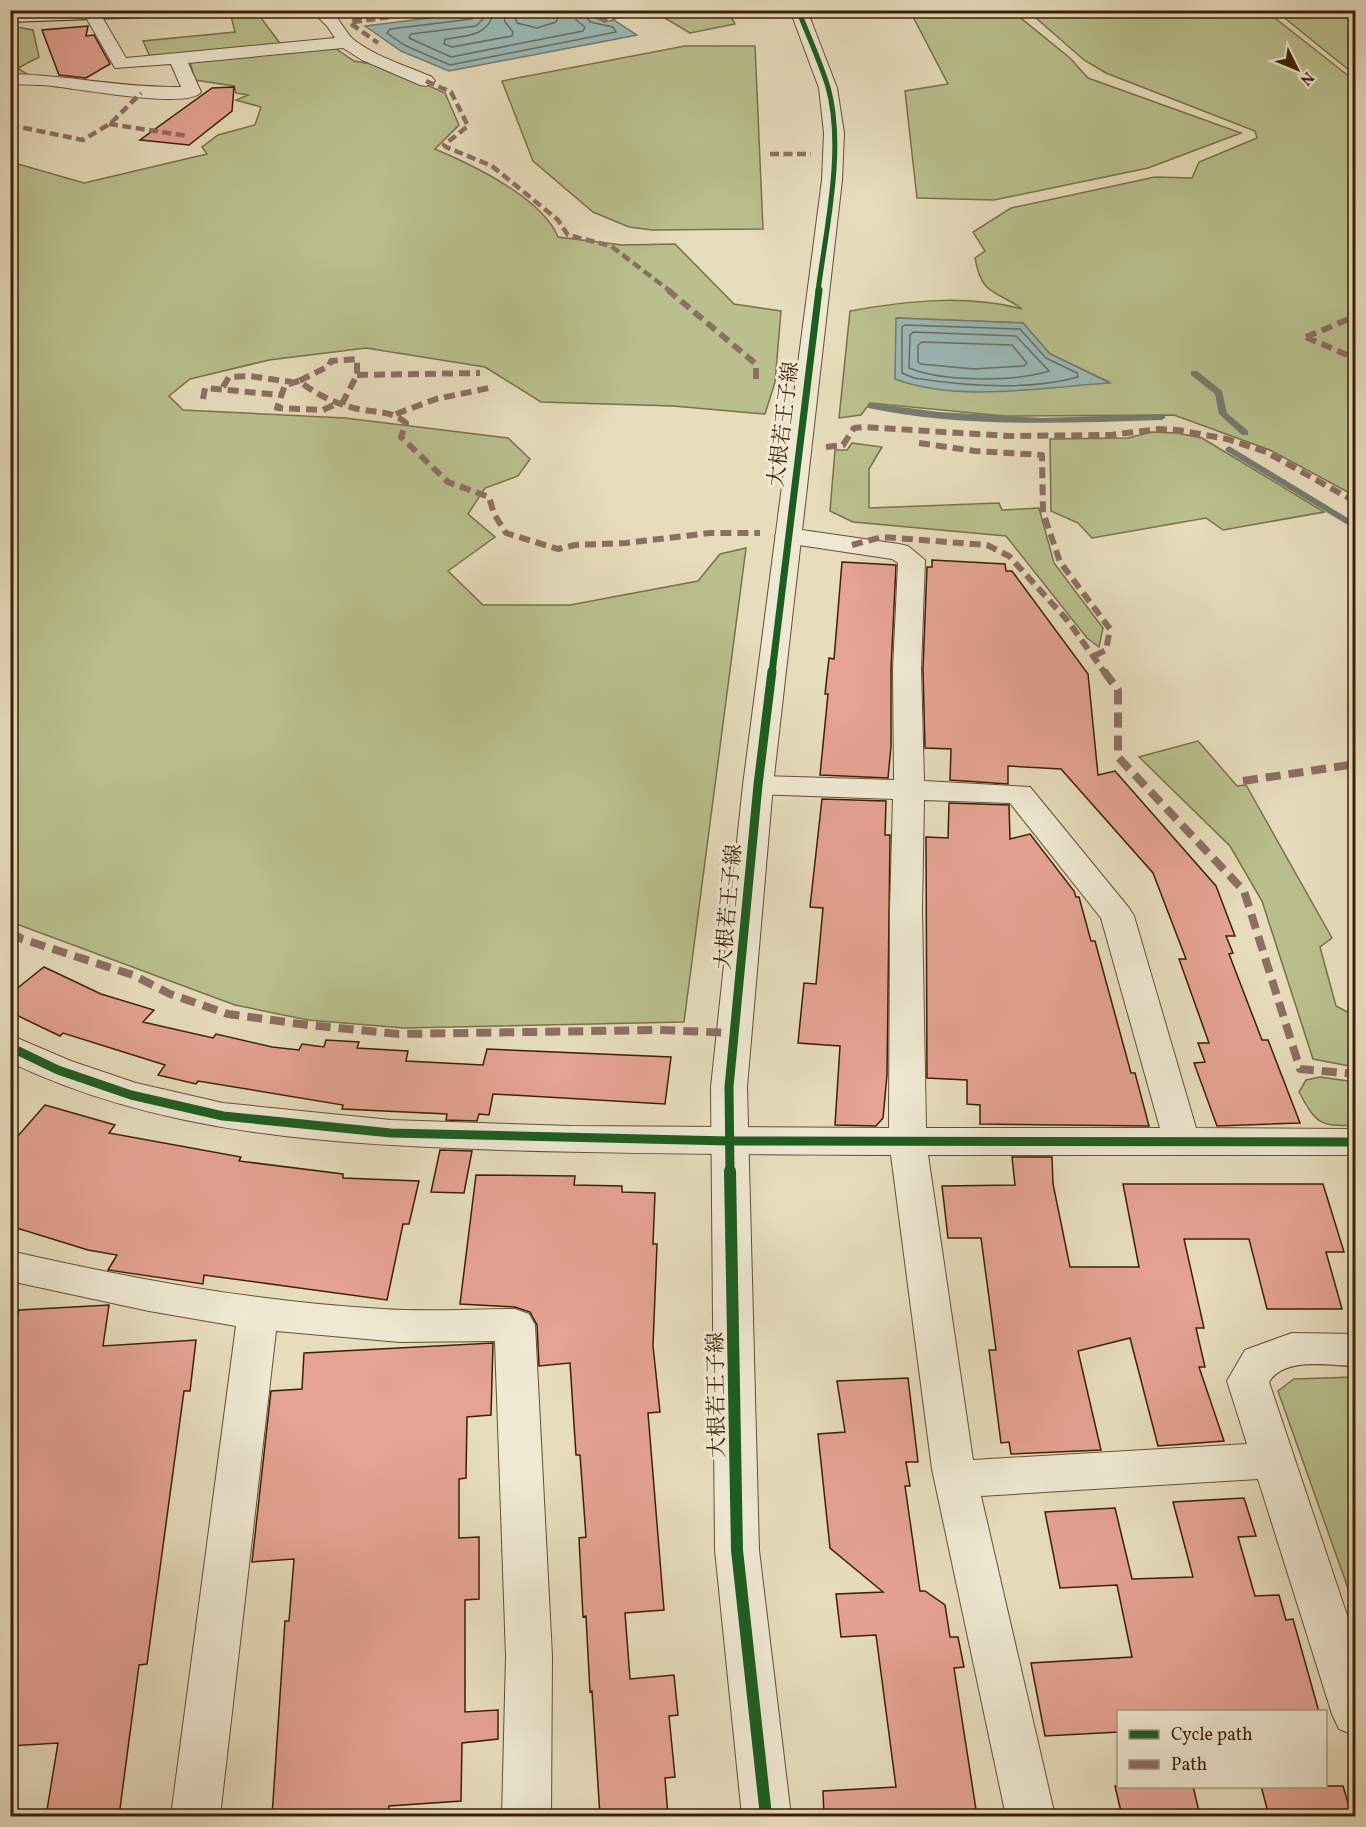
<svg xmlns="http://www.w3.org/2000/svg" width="1366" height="1827" viewBox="0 0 1366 1827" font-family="Vollkorn,'Noto Serif JP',serif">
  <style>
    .green { fill: #b9c08e; stroke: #7b704a; stroke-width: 1.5; fill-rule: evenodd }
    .water { fill: #9abab9; stroke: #757c71; stroke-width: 1.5 }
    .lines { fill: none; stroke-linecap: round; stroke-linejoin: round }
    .shore { stroke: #6c6c5f; stroke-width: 1.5 }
    .stream { fill: #757c71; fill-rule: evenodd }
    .building { fill: #e5a392; stroke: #3d1f05; stroke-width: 1.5 }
    .minor-casing { stroke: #684e33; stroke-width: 2 }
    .tertiary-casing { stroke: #684e33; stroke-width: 2 }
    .secondary-casing { stroke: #3d1f05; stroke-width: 2 }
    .minor { fill: #efe9d3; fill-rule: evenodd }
    .tertiary { fill: #efe9d3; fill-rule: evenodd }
    .secondary { fill: #efe9d3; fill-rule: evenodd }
    .quiet-far2 { stroke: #8d6e63; stroke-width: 4.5; stroke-dasharray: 9 4.5; stroke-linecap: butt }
    .quiet-far1 { stroke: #8d6e63; stroke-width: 6; stroke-dasharray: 11 6; stroke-linecap: butt }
    .quiet { stroke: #8d6e63; stroke-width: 8; stroke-dasharray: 15 8; stroke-linecap: butt }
    .cycleway-far3-casing { stroke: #efe9d3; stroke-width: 8 }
    .cycleway-far2-casing { stroke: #efe9d3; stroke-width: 10 }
    .cycleway-far1-casing { stroke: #efe9d3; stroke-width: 13 }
    .cycleway-casing { stroke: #efe9d3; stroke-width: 16 }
    .cycleway-far3 { stroke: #1b5e20; stroke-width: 5 }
    .cycleway-far2 { stroke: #1b5e20; stroke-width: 7 }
    .cycleway-far1 { stroke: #1b5e20; stroke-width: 9 }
    .cycleway { stroke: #1b5e20; stroke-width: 12 }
    .labels { text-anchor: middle; stroke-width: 6; stroke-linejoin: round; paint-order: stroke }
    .street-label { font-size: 21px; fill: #3d1f05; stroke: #efe9d3 }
  </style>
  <rect width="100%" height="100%" fill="#e7ddbc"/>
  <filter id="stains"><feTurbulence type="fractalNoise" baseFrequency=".00333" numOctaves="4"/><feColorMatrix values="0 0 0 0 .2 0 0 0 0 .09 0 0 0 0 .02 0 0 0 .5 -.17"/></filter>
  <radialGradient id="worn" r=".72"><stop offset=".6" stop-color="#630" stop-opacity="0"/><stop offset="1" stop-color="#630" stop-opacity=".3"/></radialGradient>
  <path class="green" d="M671 11H728L735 24 690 33 656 13Z
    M910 11H1012L1070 58 1088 78 1241 133 1148 168 994 200 917 198 905 91 948 84Z
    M1028 11H1266L1355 81V496L1270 450 1174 415 1004 416 870 403 861 415 839 418 850 311C906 301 966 294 1022 309 995 289 982 297 975 258L985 251 973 232 1011 208 1155 177 1192 178 1199 162 1257 138 1255 131 1106 73 1084 60ZM897 318 1023 323 1050 354 1109 382Z
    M1276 11H1355V75Z
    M258 14 282 46 151 59 143 41 235 32 231 16Z
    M11 26 33 30 39 57 18 68 27 74 11 77Z
    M685 46H755L763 229 652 230 629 227 593 212 533 161 502 81Z
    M335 48 354 61 384 66 445 93 459 125 435 149C473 165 542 198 558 237L622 245 675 244 734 304 781 311 775 382 765 414 673 406 541 402 485 367 366 348 269 360 190 379 169 396 183 410 345 418 508 438 530 459 518 476 485 488 468 514 495 537 448 571 483 605H570L698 581 720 554 746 548 684 1022 404 1028 308 1020 235 1005 11 922V162L84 183 207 154 202 147 218 135 255 125 261 107 236 100 248 95 236 93 234 86 195 80 190 62Z
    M1152 432 1177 433 1202 438 1324 512 1223 530 1206 518 1092 538 1078 523 1051 511 1050 439 1128 438Z
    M852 443 882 447 869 469V508L999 503 1002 510 1039 508 1054 563 1103 628 1099 647 1087 638 1006 536 853 522 830 511 835 450H847Z
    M1198 741 1237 786 1246 785 1332 938 1320 947 1336 1006 1355 1016V1067L1313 1059 1262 901 1230 846 1139 757Z
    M1320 1077 1355 1082V1125C1319 1127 1316 1123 1299 1092L1306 1080Z
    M1355 1377H1356L1355 1608 1278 1391 1294 1379Z"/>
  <path class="water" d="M495 10 529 14 588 13 604 22 614 20 637 35 449 71 401 51 365 26Z
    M896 318 1023 323 1050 354 1110 383C1044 387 958 403 895 379Z"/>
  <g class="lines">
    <path class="shore" d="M478 10 472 19 390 29 387 33 404 45 450 65 616 32 613 27 590 22 582 10
      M485 10 483 19 476 26 411 34 409 38 451 57 583 31 585 27 576 20 574 10
      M494 10C490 36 467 36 445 39L444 44 452 47 512 36 513 32 505 22 503 10
      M512 10 517 23 537 28 556 22 561 10
      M905 325 1020 329 1046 358 1077 373 1078 377C1027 391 965 386 914 378L902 373V327Z
      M913 332 1016 336 1049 371C1014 382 943 382 909 368L910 335Z
      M922 342 1012 345 1027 363 1024 366 974 369 921 364 918 362V345Z"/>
    <path class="stream" d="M1191 371H1197L1222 391 1227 413 1248 431V435H1242L1219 414 1215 394 1191 375Z
      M871 403 939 412 1042 418 1162 414 1166 417 1162 420C1065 423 963 428 868 408L867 406Z
      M1229 446 1356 523V530L1226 451 1225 449Z"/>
  </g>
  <path class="building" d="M88 26 86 36 94 35 110 64 86 78 59 75 42 30Z
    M234 87 232 111 189 145 140 140 212 88Z
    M932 560 1005 564 1006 571H1012L1088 674 1098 775 1115 771 1216 886 1235 936H1226L1233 953 1229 954 1262 1040H1268L1300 1123 1217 1126 1194 1063 1205 1062 1198 1043H1209L1179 959H1186L1153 873 1061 769 1008 766V784L950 780 951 749 925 748 923 669 927 567H932Z
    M842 562 896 565 891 669V746L888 778 820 775 828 694H825L829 658 834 659Z
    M822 799 886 801 885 835H890L887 1075 883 1118 876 1126 835 1125 840 1046 798 1043 804 983 816 984 823 908 810 907Z
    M949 803 1009 805 1010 839 1030 834 1074 891 1076 897H1079L1091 941H1095L1131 1073H1135L1149 1126 980 1124V1105L967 1104V1080L927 1078 926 837 948 838Z
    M44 967 101 994 154 1010 143 1022 213 1038 216 1034 272 1047 299 1050 302 1044 324 1047 326 1040 359 1042 357 1048 408 1051 406 1061 483 1065 487 1049 671 1057 665 1104 493 1094 489 1115 479 1114 477 1121 446 1120 447 1114 342 1109 343 1105 198 1081 196 1084 158 1075 165 1065 63 1033 60 1036 10 1012V994Z
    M45 1105 115 1125 109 1133 241 1157 239 1161 343 1174V1178L419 1181 409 1224H403L387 1300 204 1275 203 1284 108 1270 117 1255 88 1250 10 1226V1145Z
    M440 1150 472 1151 464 1193 431 1192Z
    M1012 1157H1052L1053 1184 1070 1267H1139L1123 1184H1323L1344 1252H1326L1342 1309H1267L1249 1239H1184L1204 1328H1196L1205 1367H1199L1224 1441 1158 1446 1130 1338 1078 1351 1101 1450 1011 1454 1009 1442 1001 1443 989 1350H996L981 1238H948L942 1186 1015 1185Z
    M476 1175 575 1176 574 1185 622 1186V1192L655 1193 653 1244H657L653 1346 660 1412 648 1413 664 1610 625 1613 630 1679 674 1675 678 1715 669 1716 675 1777 665 1778 668 1816H600L592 1691 590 1692 586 1616 583 1617 579 1538 586 1537 580 1455H576L570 1363 539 1366 537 1325 530 1312 515 1307 460 1304Z
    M109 1305 103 1346 196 1340 190 1391H184L147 1664 139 1665 119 1816H46L58 1743 10 1746V1327H15L19 1310Z
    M493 1343 491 1415 467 1417 466 1478 459 1479V1538L479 1537V1599L465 1600V1712L498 1710V1739L462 1743 461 1801 389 1806 388 1816H272L285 1621H289L294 1559 252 1562 271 1391 302 1389 304 1353Z
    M908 1378 918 1462H906L910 1486H905L920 1591H925L945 1605 950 1637H958L964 1667 954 1668 977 1816H824L823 1791 896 1787 876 1635 841 1637 836 1594 883 1592 830 1548 818 1434 845 1432 837 1381Z
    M1244 1498 1256 1536 1238 1537 1255 1596 1279 1595 1286 1620 1293 1619 1319 1712H1119V1732L1045 1736 1031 1663 1132 1657 1117 1585 1060 1588 1045 1512 1115 1508 1132 1579 1193 1577 1173 1502Z
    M1115 1786H1193L1200 1816H1122Z
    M1261 1786H1343L1352 1816H1269Z"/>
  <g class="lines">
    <defs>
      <path id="minor" d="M86 10H98L126 58 335 38 327 26 311 10H330C340 19 345 32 354 40 376 57 407 66 432 77L435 81 426 86 420 85 362 60 343 48 188 63 201 92C189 110 75 88 52 86 38 84 24 85 10 84V74C68 75 123 88 181 87L171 64 115 68 84 14Z
        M788 528 899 544 908 546 925 560 921 669 924 781 1030 787 1129 908 1134 916 1196 1128 1356 1129V1155H928L973 1460 1247 1444 1227 1381 1245 1350 1278 1338 1292 1333 1356 1334V1366C1329 1366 1285 1356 1269 1382L1356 1642V1736L1339 1729 1332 1714 1258 1479 981 1496 1055 1816H1006L932 1469 891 1155C761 1154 631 1154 501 1150 335 1144 163 1136 10 1062V1035L71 1061 136 1083 223 1103 391 1120 571 1126 889 1128 890 909 893 799 758 794 747 792 743 785 747 778 758 776 894 780 893 669 898 563 892 559 779 542 775 536 779 530ZM924 800 1010 803 1101 918 1160 1128H926L922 909Z
        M10 1251C133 1279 257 1302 383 1309 427 1312 471 1309 515 1309L529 1314 535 1325 552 1656 551 1816H502L506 1656 495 1341 400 1342 276 1331 220 1816H171L236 1326 149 1311 10 1281Z"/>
      <path id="tertiary" d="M790 10H807L837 88 844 133 842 180 773 785 747 1087 759 1550 791 1816H742L715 1550 711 1087 743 785 822 180 824 133 819 88Z"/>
      <path id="secondary" d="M48 10H207L199 15 10 22V12Z"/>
    </defs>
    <use href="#minor" class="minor-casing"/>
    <use href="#tertiary" class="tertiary-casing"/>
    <use href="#secondary" class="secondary-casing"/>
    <use href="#minor" class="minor"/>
    <use href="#tertiary" class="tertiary"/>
    <use href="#secondary" class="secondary"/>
    <path class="quiet-far2" d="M372 10 350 23 378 43
      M521 10H568
      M587 10 605 19 616 17
      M353 22 445 10
      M426 81 451 92 468 126 444 145 446 147 492 166 558 220 568 235 611 246 670 291
      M109 124 188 136
      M10 125 83 140 111 123 141 93
      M770 154H811"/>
    <path class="quiet-far1" d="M668 290 756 364V384
      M1306 337 1356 359
      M1306 337 1356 316
      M357 375 480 373
      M299 381 285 385 277 408 323 410 338 403
      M223 387 229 377 249 376 292 382
      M203 399 205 388 281 395
      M342 404 357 375V359L331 361 329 366 299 381C317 395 336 404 358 409 377 413 391 410 406 423L401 437 448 482 489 497 494 514 506 533 558 549 575 545 626 543 710 533H760
      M396 414 436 399 489 388
      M919 443 975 451 1042 455 1043 512 1060 562 1110 629 1106 650 1094 656
      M826 447 843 445 854 428 863 427 1009 436 1111 435 1159 429 1178 430 1227 439 1266 452 1356 502
      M852 545 882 537 987 545 1009 556 1068 621 1105 673"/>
    <path class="quiet" d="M1104 671 1118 690V757L1244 891 1300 1069 1356 1074
      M1243 781 1356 764
      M10 932 22 939 133 975 170 994 228 1014 308 1025 399 1034 660 1030 734 1033"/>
    <defs>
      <path id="cycleway-far3" d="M798 10C808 35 820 61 828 87 845 148 826 229 818 291"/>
      <path id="cycleway-far2" d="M772 673 819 290"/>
      <path id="cycleway-far1" d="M10 1047 58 1070 131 1095 223 1116 391 1133 729 1141 1356 1142
        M730 1172 729 1087 758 785 772 671"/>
      <path id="cycleway" d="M730 1171 737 1550 766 1816"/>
    </defs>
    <use href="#cycleway-far3" class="cycleway-far3-casing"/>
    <use href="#cycleway-far2" class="cycleway-far2-casing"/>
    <use href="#cycleway-far1" class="cycleway-far1-casing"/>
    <use href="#cycleway" class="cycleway-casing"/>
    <use href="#cycleway-far3" class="cycleway-far3"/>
    <use href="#cycleway-far2" class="cycleway-far2"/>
    <use href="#cycleway-far1" class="cycleway-far1"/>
    <use href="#cycleway" class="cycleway"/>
  </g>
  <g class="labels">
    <g class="street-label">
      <text transform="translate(783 424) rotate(-83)" y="7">大根若王子線</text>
      <text transform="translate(728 907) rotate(-85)" y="7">大根若王子線</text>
      <text transform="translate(716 1395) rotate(-91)" y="7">大根若王子線</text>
    </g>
  </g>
  <rect width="1366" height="1827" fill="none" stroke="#e7ddbc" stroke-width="36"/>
  <rect x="12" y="12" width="1342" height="1803" fill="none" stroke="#3d1f05" stroke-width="3"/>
  <rect x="18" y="18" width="1330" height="1791" fill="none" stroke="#3d1f05" stroke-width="1.5"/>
  <rect x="1117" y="1710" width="210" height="78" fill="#efe9d3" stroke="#a89881" stroke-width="1.5"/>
  <rect x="1129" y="1730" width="30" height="9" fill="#1b5e20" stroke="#a89881" stroke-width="1.5"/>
  <text x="1171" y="1740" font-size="18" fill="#3d1f05">Cycle path</text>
  <rect x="1129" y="1760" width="30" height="9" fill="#8d6e63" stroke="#a89881" stroke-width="1.5"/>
  <text x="1171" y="1770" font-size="18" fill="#3d1f05">Path</text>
  <g transform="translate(1297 69) rotate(133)" stroke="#efe9d3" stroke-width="4.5" paint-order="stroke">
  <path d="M0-4.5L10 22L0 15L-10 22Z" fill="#3d1f05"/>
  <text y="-9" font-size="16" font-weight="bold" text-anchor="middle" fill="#3d1f05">N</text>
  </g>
  <rect width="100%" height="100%" filter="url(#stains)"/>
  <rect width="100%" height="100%" fill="url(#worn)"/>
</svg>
